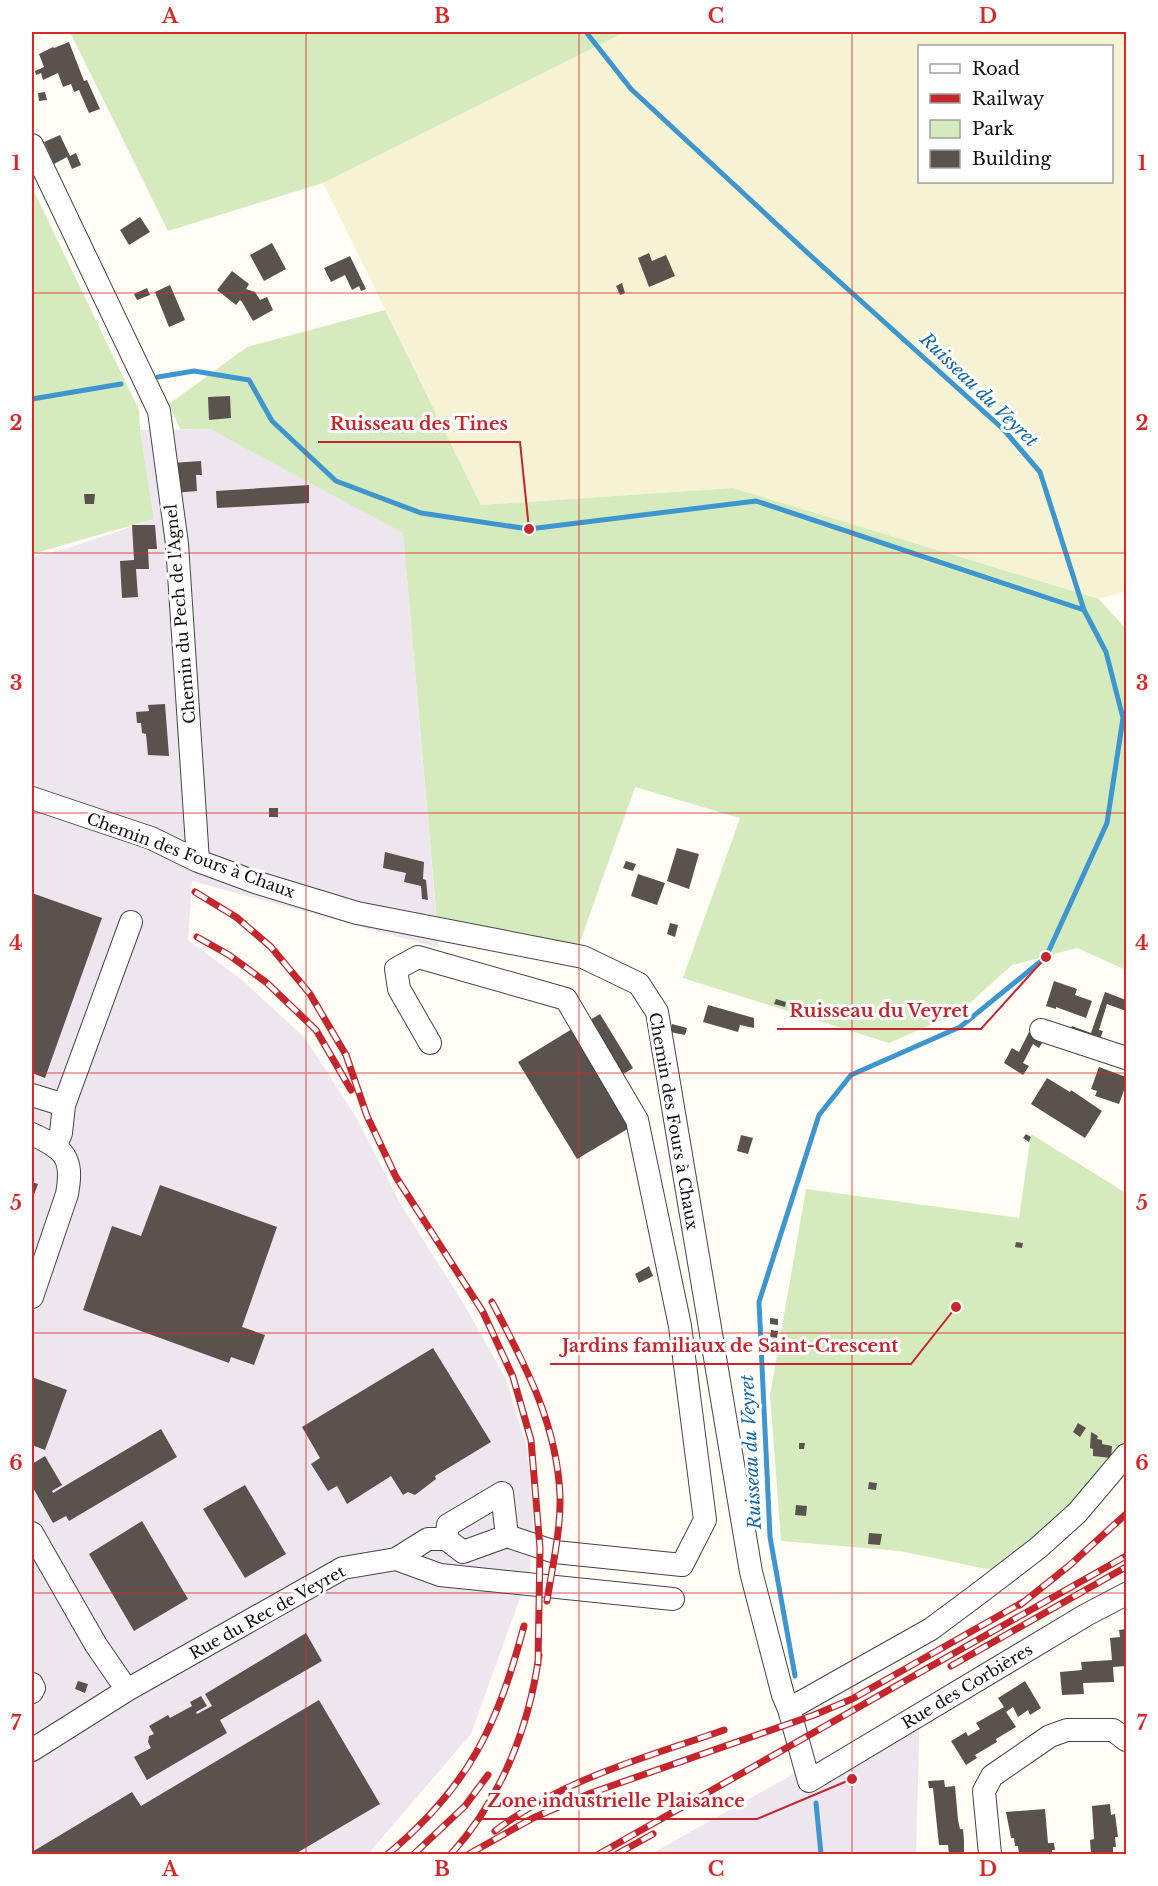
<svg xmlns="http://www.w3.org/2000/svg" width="1158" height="1886" viewBox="0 0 1158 1886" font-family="'Libre Baskerville',serif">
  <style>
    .industrial { fill: #eee6ef }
    .farmland { fill: #f6f3d4; fill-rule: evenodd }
    .green { fill: #d5ebbd }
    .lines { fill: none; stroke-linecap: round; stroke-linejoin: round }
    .stream { stroke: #3f96cf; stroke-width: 5 }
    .building { fill: #5a524d }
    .minor-casing { stroke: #444; stroke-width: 24 }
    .minor { stroke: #fff; stroke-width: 22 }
    .rail-casing { stroke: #c4262e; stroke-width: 7 }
    .rail { stroke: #fff; stroke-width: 4.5; stroke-dasharray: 14; stroke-linecap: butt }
    .grid { fill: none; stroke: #d62828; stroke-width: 1.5; stroke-opacity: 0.55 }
    .labels { text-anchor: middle; stroke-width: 6; stroke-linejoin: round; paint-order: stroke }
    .street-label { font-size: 16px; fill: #111; stroke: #fff }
    .water-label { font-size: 18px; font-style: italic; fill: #1768a6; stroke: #fff }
    .leader { fill: none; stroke: #c4262e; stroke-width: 2 }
    .callout-dot { fill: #c4262e; stroke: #fff; stroke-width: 2 }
    .callout-label { font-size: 18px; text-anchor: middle; font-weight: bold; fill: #c4262e; stroke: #fff; stroke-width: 6; stroke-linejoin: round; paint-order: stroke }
    .neatline { fill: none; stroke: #d62828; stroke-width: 2 }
    .grid-label { font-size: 20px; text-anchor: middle; font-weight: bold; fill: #d62828 }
  </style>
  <rect width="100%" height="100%" fill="#fffdf5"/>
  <path class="industrial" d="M210 429 283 465 403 533 439 948 192 881 188 940 241 979 305 1038 356 1117 400 1203 465 1306 506 1379 527 1449 533 1520 530 1570 471 1734 368 1854H32V557L65 549 154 519 140 430Z
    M920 1703 916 1854H651Z"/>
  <path class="farmland" d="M620 32H1126V591L1099 599 733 488 481 505 323 183 621 34ZM920 46H1112V182H920Z"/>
  <path class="green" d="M70 32H620L621 34 323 183 168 231Z
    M32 187 139 410 140 430 154 519 32 554Z
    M385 310 481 505 733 488 1099 599 1126 629V970L1077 948 1012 965 960 1012 889 1043 683 978 740 818 635 787 579 945 437 922 403 533 210 429H180L169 404 247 347Z
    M1031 1134 1126 1193V1446L1105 1471 1001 1572 900 1551 781 1541 770 1395 806 1189 1019 1218Z"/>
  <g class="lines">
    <path class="stream" d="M586 32 631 89 811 256 1003 429 1040 472 1084 610 1106 652 1123 718 1107 823 1046 957 960 1027 851 1075 819 1115 759 1302 770 1537 795 1676
      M158 377 194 371 249 380 272 421 336 481 421 513 529 529 756 501 1084 610
      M32 399 121 384
      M816 1803 821 1854"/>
  </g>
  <path class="building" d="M69 42 84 81 87 80 100 109 89 113 79 90 74 92 71 84 63 87 58 73 43 80 41 73 36 75 35 71 44 67 39 54 53 47 54 48Z
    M45 92 47 100 39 101 38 93Z
    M60 135 70 156 76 153 81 165 72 169 67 157 54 164 44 142Z
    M140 217 150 232 129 245 120 230Z
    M272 243 286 269 264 281 250 255Z
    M649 253 652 261 666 255 675 276 649 287 638 258Z
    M350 256 366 289 361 291 359 286 352 290 345 275 331 282 324 268Z
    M232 271 249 284 246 289 255 292 260 300 267 297 273 310 253 321 242 302 240 300 236 305 217 290Z
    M622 283 625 293 620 295 616 286Z
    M170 285 185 320 169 327 155 292Z
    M147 288 150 295 137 300 134 294Z
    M230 396 231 418 209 420 208 397Z
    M201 461 202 475H196L197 491 174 493 172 463Z
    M309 485V503L217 508 216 491Z
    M84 494H95L94 504H85Z
    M132 525H155L157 549H148L149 569H136L138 597 122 598 120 561 134 560Z
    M165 704 169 756 148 755 146 734 142 733 141 723H137L136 712 149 711 148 705Z
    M269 808H278V817H269Z
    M677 848 699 854 689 889 667 881Z
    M385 852 424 862 423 879 426 880 428 900 422 899 421 886 404 882 406 873 383 868Z
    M626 861 636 864 633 871 623 868Z
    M638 874 665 883 657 905 631 896Z
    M32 893 102 918 45 1078 32 1073Z
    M670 923 678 925 675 937 667 934Z
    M1054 981 1077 989 1075 995 1092 1001 1086 1018 1056 1007V1009L1046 1006Z
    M1105 992 1126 1000V1011L1107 1004 1099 1030 1103 1031 1099 1041 1070 1031 1072 1026 1091 1033Z
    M776 999 786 1002 785 1007 774 1004Z
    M708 1005 754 1018V1028L740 1025 738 1032 703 1022Z
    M600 1014 633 1068 622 1075 590 1020Z
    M672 1024 687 1028 685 1035 670 1032Z
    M572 1029 631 1127 577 1159 518 1062Z
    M1029 1032 1044 1040 1039 1048 1033 1044 1023 1063 1029 1066 1023 1075 1004 1063 1012 1048 1019 1052Z
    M1099 1067 1126 1077V1085L1119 1104 1095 1096 1097 1091 1091 1089Z
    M1047 1078 1070 1092 1071 1090 1102 1111 1085 1138 1031 1104Z
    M1026 1134 1031 1137 1029 1142 1023 1138Z
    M741 1135 753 1138 748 1154 737 1151Z
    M32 1182 38 1184 32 1200Z
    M160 1185 277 1227 242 1327 265 1335 254 1365 231 1357 229 1363 83 1310 112 1226 141 1236Z
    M1016 1242 1023 1243 1022 1248 1015 1247Z
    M649 1266 653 1276 639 1283 635 1274Z
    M770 1318 778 1319V1325L770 1324Z
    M771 1330 778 1331 777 1338 770 1337Z
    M433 1348 491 1442 435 1476 436 1479 415 1495 408 1492 403 1495 391 1476 347 1504 337 1486 328 1491 311 1464 320 1458 302 1427Z
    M32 1377 67 1390 45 1450 32 1445Z
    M1078 1423 1086 1428 1080 1437 1073 1432Z
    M161 1429 177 1457 69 1521 66 1516 53 1523 32 1486V1464L45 1456 62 1485 52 1491 53 1493Z
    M1091 1432 1098 1436 1097 1439 1102 1440V1444L1112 1446 1111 1458 1093 1456V1449L1090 1448Z
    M799 1443H805L804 1449H799Z
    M869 1482 877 1483 876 1490 868 1489Z
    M245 1485 286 1554 245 1578 203 1509Z
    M796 1505 807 1506 806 1516 795 1515Z
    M142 1521 188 1599 134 1631 89 1554Z
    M869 1533 882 1534 880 1545 868 1544Z
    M1126 1629V1666L1113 1667 1114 1682 1083 1683 1084 1694 1062 1695 1060 1672 1082 1670 1081 1662 1112 1660 1110 1638 1120 1637 1119 1630Z
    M306 1633 322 1661 220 1720 227 1733 147 1780 134 1757 151 1748 148 1742 149 1736 154 1734 149 1726 168 1715 170 1718 192 1706 190 1702 201 1696 207 1706 196 1712 197 1714 212 1706 205 1694Z
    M78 1681 88 1684 85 1693 75 1689Z
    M1025 1681 1041 1708 1030 1715 1028 1710 1018 1717 1013 1707 1006 1712 1016 1727 996 1739 997 1742 975 1755 977 1758 966 1765 951 1741 966 1732 968 1736 980 1729 976 1723 1004 1707 998 1698Z
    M319 1700 380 1804 295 1854H32V1852L132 1792 141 1806Z
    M944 1780 945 1787 955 1786 958 1820 960 1829H963L964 1841V1852H959V1854H949L948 1845H939L933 1788H929L928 1781Z
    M1110 1804 1111 1815 1115 1814 1118 1837H1115L1116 1847H1113V1854H1091L1090 1840 1094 1839 1092 1806Z
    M1045 1809 1048 1843H1054L1055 1850H1052V1854H1019L1018 1846H1015L1014 1838H1011L1006 1812Z"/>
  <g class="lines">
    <defs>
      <path id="minor" d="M32 145 159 411 177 544 198 861
        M32 798 151 838 198 861 255 882 357 913 583 957 639 984 657 1012 751 1572 783 1695 789 1709 809 1781 1086 1615 1126 1594
        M1041 1030 1126 1058
        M430 1043 399 989 396 969 418 957 566 999 637 1120 680 1326 705 1520 682 1565 555 1552 507 1536
        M32 1095 64 1105
        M32 1134C64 1149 74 1157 67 1194L32 1297
        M56 1145 61 1133 64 1105 131 922
        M32 1533 96 1645 127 1690
        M396 1559 428 1539H446L463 1552 507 1536 502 1493 448 1525 446 1539
        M32 1684 34 1688 32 1692
        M789 1709 931 1629 982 1591 1038 1548 1077 1513 1126 1455
        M32 1750 127 1690 343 1568 396 1559 440 1575 673 1599
        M990 1854 984 1791 992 1776 1050 1736 1067 1730H1113L1126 1740"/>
    </defs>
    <use href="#minor" class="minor-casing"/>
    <use href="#minor" class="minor"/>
    <defs>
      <path id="rail" d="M195 892 236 917 271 947 310 994 346 1055 367 1116 396 1177 483 1312 513 1377 531 1440 540 1548 538 1664
        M197 937 229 955 267 983 316 1030 351 1090
        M492 1302C525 1365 557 1423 560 1496 561 1530 552 1568 547 1601
        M1020 1605 1070 1565 1126 1514
        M951 1666 1126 1567
        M495 1831C563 1779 644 1758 724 1730
        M388 1854C469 1786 497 1727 524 1626
        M414 1854 465 1806 488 1775
        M451 1854C501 1799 529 1728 539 1655
        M469 1854 533 1818 591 1793 814 1715 852 1699 1025 1601
        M599 1854 1126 1556
        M617 1854 653 1834"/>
    </defs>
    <use href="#rail" class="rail-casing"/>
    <use href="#rail" class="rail"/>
  </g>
  <path class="grid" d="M306 32V1854M579 32V1854M852 32V1854M32 293H1126M32 553H1126M32 813H1126M32 1073H1126M32 1333H1126M32 1593H1126"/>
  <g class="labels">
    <g class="street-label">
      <text transform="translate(180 614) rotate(-95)" y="6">Chemin du Pech de l'Agnel</text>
      <text transform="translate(191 855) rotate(20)" y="6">Chemin des Fours à Chaux</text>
      <text transform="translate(674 1121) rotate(80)" y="6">Chemin des Fours à Chaux</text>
      <text transform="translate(267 1612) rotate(-29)" y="6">Rue du Rec de Veyret</text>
      <text transform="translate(967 1686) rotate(-31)" y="6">Rue des Corbières</text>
    </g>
    <g class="water-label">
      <text transform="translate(979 390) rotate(44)" y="6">Ruisseau du Veyret</text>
      <text transform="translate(751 1452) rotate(-93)" y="6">Ruisseau du Veyret</text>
    </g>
  </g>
  <path class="leader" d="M529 529L520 442H318M1046 957L981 1029H777M956 1307L911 1364H550M852 1779L757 1819H476"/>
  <g class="callout-dot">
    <circle cx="529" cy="529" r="6"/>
    <circle cx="1046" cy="957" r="6"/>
    <circle cx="956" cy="1307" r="6"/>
    <circle cx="852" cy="1779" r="6"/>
  </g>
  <g class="callout-label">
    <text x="419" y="430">Ruisseau des Tines</text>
    <text x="879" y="1017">Ruisseau du Veyret</text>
    <text x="730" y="1352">Jardins familiaux de Saint-Crescent</text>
    <text x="616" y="1807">Zone industrielle Plaisance</text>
  </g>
  <rect width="1158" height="1886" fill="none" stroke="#ffffff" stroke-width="66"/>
  <rect x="918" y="45" width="195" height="138" fill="#ffffff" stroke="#a0a0a0" stroke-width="1.5"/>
  <rect x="930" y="64" width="30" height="9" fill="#ffffff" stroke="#a0a0a0" stroke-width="1.5"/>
  <text x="972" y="75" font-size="18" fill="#111111">Road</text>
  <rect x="930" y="94" width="30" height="9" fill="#c4262e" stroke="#a0a0a0" stroke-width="1.5"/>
  <text x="972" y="105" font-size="18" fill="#111111">Railway</text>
  <rect x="930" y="120" width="30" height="18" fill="#d5ebbd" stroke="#a0a0a0" stroke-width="1.5"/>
  <text x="972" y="135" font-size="18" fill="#111111">Park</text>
  <rect x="930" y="150" width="30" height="18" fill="#5a524d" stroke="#a0a0a0" stroke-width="1.5"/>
  <text x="972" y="165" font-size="18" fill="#111111">Building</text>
  <rect x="33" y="33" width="1092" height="1820" class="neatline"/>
  <g class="grid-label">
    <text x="170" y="23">A</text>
    <text x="442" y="23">B</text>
    <text x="716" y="23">C</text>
    <text x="988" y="23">D</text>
    <text x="16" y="170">1</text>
    <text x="1142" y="170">1</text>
    <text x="16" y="430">2</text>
    <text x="1142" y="430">2</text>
    <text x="16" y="690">3</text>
    <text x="1142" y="690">3</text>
    <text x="16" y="950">4</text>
    <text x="1142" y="950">4</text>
    <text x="16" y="1210">5</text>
    <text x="1142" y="1210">5</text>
    <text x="16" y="1470">6</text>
    <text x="1142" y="1470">6</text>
    <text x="16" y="1730">7</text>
    <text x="1142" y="1730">7</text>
    <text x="170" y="1876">A</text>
    <text x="442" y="1876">B</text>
    <text x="716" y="1876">C</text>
    <text x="988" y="1876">D</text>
  </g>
</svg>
